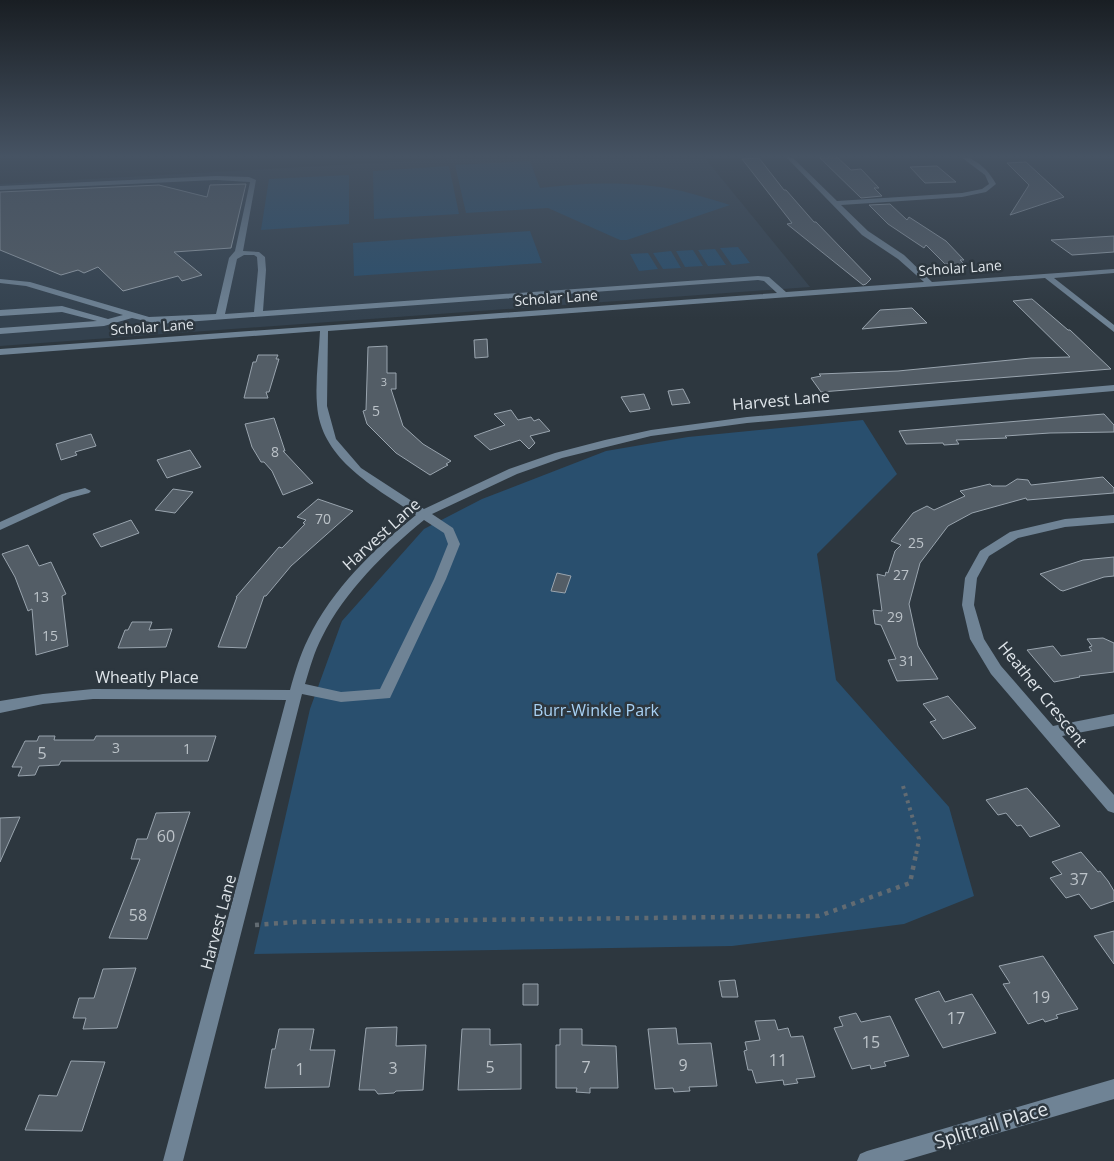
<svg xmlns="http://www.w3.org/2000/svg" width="1114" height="1161" viewBox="0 0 1114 1161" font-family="'Open Sans',sans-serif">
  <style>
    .built { fill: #34424f }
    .green { fill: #294f6e }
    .building { fill: #535d66; stroke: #99a4ae }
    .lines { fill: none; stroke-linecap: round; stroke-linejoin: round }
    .path-far1 { stroke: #626b72; stroke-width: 4; stroke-dasharray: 3 4.5; stroke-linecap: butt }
    .path { stroke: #626b72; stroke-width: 4.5; stroke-dasharray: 4 5.5; stroke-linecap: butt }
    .minor { fill: #6f8395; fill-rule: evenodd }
    .labels { text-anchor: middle; stroke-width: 5; stroke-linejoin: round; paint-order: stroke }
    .far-number-label { font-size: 11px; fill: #bcc3c9 }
    .far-street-label { font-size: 14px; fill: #dfe5ea; stroke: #2d373f }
    .number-label { font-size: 14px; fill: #bcc3c9 }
    .street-label { font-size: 16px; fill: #dfe5ea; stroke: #2d373f }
    .park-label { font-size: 16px; fill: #a8d1f4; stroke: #2d373f }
    .near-number-label { font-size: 16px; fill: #bcc3c9 }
    .near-street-label { font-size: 19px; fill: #dfe5ea; stroke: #2d373f }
  </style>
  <rect width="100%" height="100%" fill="#2d373f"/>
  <path class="built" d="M483 157H704L810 287 0 346V184Z"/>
  <path class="green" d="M530 161 540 188C587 182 636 181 682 191 698 195 714 200 730 205L627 240H620L548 208 466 213 455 165Z
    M449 166 459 214 374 219 373 171Z
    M349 175V224L261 230 269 179Z
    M530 231 542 263 354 276 353 243Z
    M738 247 750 263 732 265 720 248Z
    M715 249 726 265 708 266 698 250Z
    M693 250 703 266 685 267 676 251Z
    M671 251 681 268 663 269 653 253Z
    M648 253 658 269 639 271 630 254Z
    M863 420 897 474 817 554 836 680 949 807 974 896 904 924 732 946 254 954 310 709 342 621 424 529 482 499 606 451 688 437Z"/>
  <path class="building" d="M819 157H837L851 170 861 169 879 188H874L882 196 861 198Z
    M759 158 784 190H786L814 222H816L871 279 866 284 863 285 787 224 792 223 742 159Z
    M1026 162 1064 197 1010 215 1029 185 1007 163Z
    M937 166 956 182 925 183 910 167Z
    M246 184 231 248 174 252 202 275 182 281 178 276 123 291 98 267 84 273 78 270 61 275 0 250V192L159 185 207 197 210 185Z
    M890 204 907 220 909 217 946 241 964 260H960L964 264H945L926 245 924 248 888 224 869 205Z
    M1114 236V252L1072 255 1051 240Z
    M1032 299 1068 330H1070L1111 369 821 392 811 378 821 376 819 374 898 371 1031 358 1070 357 1013 301Z
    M912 308 927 323 862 329 880 310Z
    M487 339 488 357 475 358 474 340Z
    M387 346V373H396V389H391L403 426 423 444 451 461 446 464 448 465 430 475 396 453 367 424 363 411 366 410 368 347Z
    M258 355H278L276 359H279L269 392H266L268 398H244L253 362H256Z
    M683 389 690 403 672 405 668 391Z
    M644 394 650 409 630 412 621 397Z
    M511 410 518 420 531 417 534 421 539 419 550 431 530 436 535 443 529 449 520 440 490 450 474 436 505 425 494 414Z
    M1104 414 1114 425V432L1050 433 1005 436 1007 438 956 440 959 444 944 445 943 443 906 444 899 431Z
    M274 418 285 451H283L313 483 283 495 272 471 264 462H261L252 447 245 424Z
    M91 434 96 446 75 452 77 455 61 460 56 444Z
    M190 450 201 467 167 478 157 460Z
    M1103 477 1114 488V493L1027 500 1026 498 972 513 948 526 920 563 909 604 918 646 938 679 897 681 888 660 896 659 881 625 875 624 873 610 882 611 877 574 885 576 886 572 888 573 895 551 901 545 891 541 913 513 927 506 934 510 965 496 960 491 990 484 992 486H1006L1017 479 1028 480 1031 485Z
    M173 489 193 492 175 513 155 510Z
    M318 499 353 511 291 566 266 596H264L246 648 218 647 237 597H236L279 547 282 548 305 524 303 523 306 520 297 517Z
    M131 520 139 533 101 547 93 534Z
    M28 545 39 566 51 562 66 594 62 596 68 646 36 655 32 609 28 611 15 577 2 554Z
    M1114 557V576L1104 577 1063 591 1060 590 1040 574 1083 560Z
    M557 573 571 576 565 593 551 591Z
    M132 622H152L149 630 172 629 166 647 118 648 125 630H128Z
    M1103 638 1114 643V672L1079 676 1080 677 1054 682 1027 650 1053 646 1061 656 1092 651 1089 647 1092 646 1087 639Z
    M948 696 976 728 943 739 930 722 936 720 923 704Z
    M39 736H55L54 740H94L96 736H216L208 761H61L59 765 39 766 35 775 18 776 22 767H12L25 741H37Z
    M1027 788 1042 805 1060 826 1030 837 1021 825 1017 826 1006 813 998 815 986 800Z
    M190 812 147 939 109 938 140 859H131L137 839H147L156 813Z
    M20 817 0 862V818Z
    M1081 852 1098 872 1100 871 1108 881 1114 891V901L1091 909 1079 894 1066 898 1050 878 1062 874 1052 862Z
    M1114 931V964L1094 936Z
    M1043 956 1078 1009 1056 1015 1058 1018 1045 1022 1043 1019 1028 1024 1003 984 1010 983 999 966Z
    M136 968 117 1028 83 1029 86 1018H73L79 998H94L103 969Z
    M735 980 738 997H722L719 981Z
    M523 984H538V1005H523Z
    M939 991 945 1002 972 994 996 1033 943 1048 915 999Z
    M856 1013 861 1022 890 1016 909 1056 884 1062 886 1066 871 1069 870 1065 852 1069 834 1028 843 1026 839 1017Z
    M775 1020 778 1030 788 1028 791 1037 803 1036 815 1077 796 1079 798 1083 784 1085 783 1080 756 1083 752 1070H748L744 1051 747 1050 745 1042 760 1040 755 1021Z
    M397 1027 396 1046 426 1045 423 1090 396 1091 394 1093 378 1094 375 1090H359L366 1028Z
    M676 1028 678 1044 711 1043 717 1086 689 1087 690 1091 674 1092 673 1088 655 1089 648 1029Z
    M279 1029H314L310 1050H335L329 1087 265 1088 272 1049H275Z
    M462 1029H490V1045L521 1044V1089L458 1090Z
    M560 1029H582V1045L616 1046 618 1088H590V1093L576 1092 577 1088H556V1045H560Z
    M71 1061 105 1062 82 1131 25 1130 39 1095 57 1096Z"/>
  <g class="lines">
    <path class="path-far1" d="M903 786 919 839 916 855"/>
    <path class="path" d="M255 925 296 922 819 916 910 883 916 854"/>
    <path class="minor" d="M786 157H792L837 201 962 193 982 189 989 184 985 175 961 157C975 156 990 172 996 184L986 192 962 197 841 205 868 231 904 255 932 282 1114 269V273L1054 278 1114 325V332L1045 278 328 331 327 406 336 439 361 468 424 509 509 469 555 453 605 440 651 430 747 417 1114 385V391L747 423 651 436 562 458 517 474 432 514 453 528 460 544 446 579 390 698 341 702 302 694 183 1161H163L286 700 93 699 43 704 0 713V701L43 694 93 689 290 690C295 672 300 655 308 639 332 589 374 549 416 515 375 487 321 460 317 405 315 381 319 355 320 331L0 355V349L777 293 764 281 758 280 159 324 132 318 104 326 0 334V328L97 321 62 312 0 316V310L62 306 108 319 123 315 26 286 0 283V279L30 282 149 317 216 314 229 258 235 251 250 182 216 180 0 190V186L216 176 249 177 256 180 243 251 259 252 265 257 266 270 263 311 758 276 769 277 786 292 924 282 898 259 862 235ZM244 255H254L257 257 258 270 254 312 225 314 237 259ZM424 520 444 533 448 544 434 579 380 689 341 692 305 684C310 668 314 652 322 637 345 591 385 552 424 520Z
      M85 488 91 491 89 493 70 498 0 530V522L62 494Z
      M1114 515V523L1065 527 1018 538 989 556 977 578 974 605 984 639 1001 666 1053 726 1114 714V726L1062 736 1114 795V813L1108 811 991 674 970 639 962 605 965 578 980 551 1010 532 1065 519Z
      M1114 1079V1099L903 1161H857L860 1154 867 1151Z"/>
  </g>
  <linearGradient id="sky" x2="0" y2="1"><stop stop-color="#191e23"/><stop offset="0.49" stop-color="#465363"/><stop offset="1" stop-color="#465363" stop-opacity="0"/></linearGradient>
  <rect width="1114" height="319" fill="url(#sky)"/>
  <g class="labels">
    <g class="far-number-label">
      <text x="384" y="386">3</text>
    </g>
    <g class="far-street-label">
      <text transform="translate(960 268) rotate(-4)" y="5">Scholar Lane</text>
      <text transform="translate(556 298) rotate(-4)" y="5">Scholar Lane</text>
      <text transform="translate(152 327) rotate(-4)" y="5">Scholar Lane</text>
    </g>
    <g class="number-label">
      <text x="376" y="416">5</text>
      <text x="275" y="457">8</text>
      <text x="323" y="524">70</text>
      <text x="916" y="548">25</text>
      <text x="901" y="580">27</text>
      <text x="41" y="602">13</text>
      <text x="895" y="622">29</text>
      <text x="50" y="641">15</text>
      <text x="907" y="666">31</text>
      <text x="116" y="753">3</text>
      <text x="187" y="754">1</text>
    </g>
    <g class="street-label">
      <text transform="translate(781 400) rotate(-5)" y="6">Harvest Lane</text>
      <text transform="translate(381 534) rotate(-42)" y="6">Harvest Lane</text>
      <text x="147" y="683">Wheatly Place</text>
      <text transform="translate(1043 694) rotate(51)" y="6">Heather Crescent</text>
      <text transform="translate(218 922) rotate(-75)" y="6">Harvest Lane</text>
    </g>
    <g class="park-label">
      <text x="596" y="716">Burr-Winkle Park</text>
    </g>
    <g class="near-number-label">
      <text x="42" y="759">5</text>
      <text x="166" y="842">60</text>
      <text x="1079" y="885">37</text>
      <text x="138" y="921">58</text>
      <text x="1041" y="1003">19</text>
      <text x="956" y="1024">17</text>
      <text x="871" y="1048">15</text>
      <text x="778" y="1066">11</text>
      <text x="683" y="1071">9</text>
      <text x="490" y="1073">5</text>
      <text x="586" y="1073">7</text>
      <text x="393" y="1074">3</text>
      <text x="300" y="1075">1</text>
    </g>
    <g class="near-street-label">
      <text transform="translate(991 1125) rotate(-17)" y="7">Splitrail Place</text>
    </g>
  </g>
</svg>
